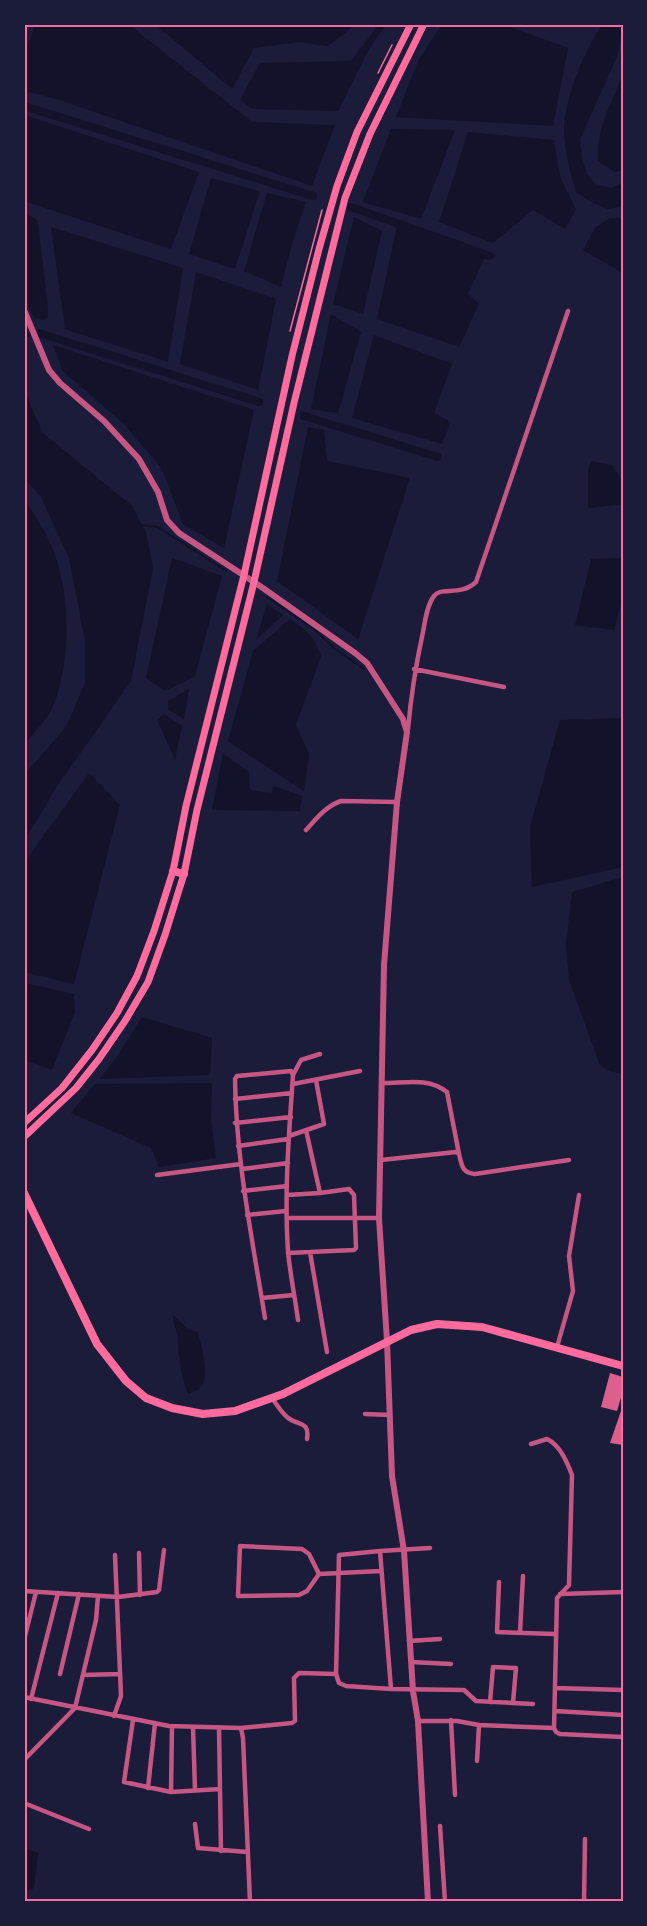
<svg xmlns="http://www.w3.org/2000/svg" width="647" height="1926" viewBox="0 0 647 1926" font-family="'Crimson Pro',serif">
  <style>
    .water { fill: #12122b }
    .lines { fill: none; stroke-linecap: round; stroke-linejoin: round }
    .stream { stroke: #12122b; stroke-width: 2 }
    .canal { stroke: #12122b; stroke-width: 8 }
    .building { fill: #dd5f8e }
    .path { stroke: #ff6b9d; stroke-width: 1.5 }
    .minor { stroke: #c65784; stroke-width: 4.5 }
    .tertiary { stroke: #c65784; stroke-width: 6 }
    .secondary { stroke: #ff6b9d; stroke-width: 7 }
    .primary { stroke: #ff6b9d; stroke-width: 8 }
    .neatline { fill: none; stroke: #ff6b9d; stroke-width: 2 }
  </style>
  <rect width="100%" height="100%" fill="#1b1b3a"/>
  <path class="water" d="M36 24H128L252 122 335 125 312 186 57 99 24 91V55Z
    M155 24H356L328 46 299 42 254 48 232 89Z
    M379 24H386L369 49 338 111 253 109 240 100 260 63 351 61Z
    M442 24H502L568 48 553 126 396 117 419 59Z
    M603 24 623 25 617 57 580 139 582 158 587 174 595 184 612 188 623 183V206L608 209 591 202 576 192C570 171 564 150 564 128 566 95 584 50 603 24Z
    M623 75V170L615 172 598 161C596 129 611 104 623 75Z
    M24 115 199 172 171 249 24 201Z
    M391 129 455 130 421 219 363 202Z
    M468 132 554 140 560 177 576 209 565 229 533 210 493 243 439 222Z
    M211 178 260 191 235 269 189 254Z
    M267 193 306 202 292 244 281 287 244 271Z
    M24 214 33 217 38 222 48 309V317L43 320 34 318 24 297Z
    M354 217 382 231 363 314 333 304Z
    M610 218H623V273L583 250 595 228Z
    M397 226 485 257 468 294 479 304 459 347 377 319Z
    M51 227 183 268 168 362 65 329Z
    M196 272 276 299 258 390 180 364Z
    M331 314 361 332 338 413 311 409Z
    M374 335 452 364 434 413 451 422 442 444 352 418Z
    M53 345 254 410 224 548 183 524 162 469 124 424 63 371Z
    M24 391 43 433 132 506 146 532 153 568 131 681 58 785 24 841V775L66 727 85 683V641L69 558 41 497 24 478Z
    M308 427 324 430 327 461 410 478 358 639 277 581Z
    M591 461 612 465 623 482V504L588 508V472Z
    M24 499C36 517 48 535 55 555 70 599 71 660 54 704 48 719 33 733 24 745Z
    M172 558 222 576 195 676 166 691 146 678Z
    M623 558V595L614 630 575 625 591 559Z
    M267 604 283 615 256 640Z
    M290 619C305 628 316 639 321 656L296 725 309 754 304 791 228 741 253 651Z
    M189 689 184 719 168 709V701Z
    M164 714 182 726 175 759 157 720Z
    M623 718V867L532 887 530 827 560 720Z
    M223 753 249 772 250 790 271 793 274 786 302 796 300 811 212 810Z
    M89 773 120 805 74 984 24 972V863Z
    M623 877V1074L609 1071 600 1065 569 980 566 943 572 892Z
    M24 983 74 994 75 1012 52 1070 24 1060Z
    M142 1017 212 1038 210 1075 100 1079 118 1055Z
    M212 1083 211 1120 216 1158 159 1167 151 1148 71 1113 95 1084Z
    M173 1315 189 1330 197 1332C202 1342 207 1370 204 1382 202 1389 195 1391 189 1394 183 1387 178 1353 178 1343 178 1339 179 1336 177 1333 175 1326 173 1322 173 1315Z
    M24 1848 38 1853 34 1888 24 1892Z"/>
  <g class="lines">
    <path class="stream" d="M140 525 158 527 226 571
      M267 597 314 629 335 649 364 669"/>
    <path class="canal" d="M24 106 313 196
      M351 207 490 256
      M24 333H28
      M39 333 259 402
      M304 416 438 457"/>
  </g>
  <path class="building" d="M610 1373 623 1377V1391L617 1411 601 1407Z
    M623 1405V1445L610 1443Z"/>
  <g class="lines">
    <path class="path" d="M378 73 392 45
      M290 331 322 210"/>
    <path class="minor" d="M414 669 504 687
      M408 729C411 696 416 664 423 632 425 621 427 605 434 596 441 586 460 597 476 582L568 311
      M306 830C316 819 326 806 341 801L397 802
      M293 1075 301 1060 320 1054
      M383 1083C406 1083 428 1077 447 1092L459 1154
      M293 1084 360 1071
      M235 1099 292 1093
      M235 1123 291 1117
      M306 1130 320 1193
      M289 1136 324 1124 316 1080
      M238 1146 288 1139
      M381 1160 456 1152 459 1154C462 1166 462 1173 475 1174L569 1160
      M242 1169 288 1163
      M157 1175 241 1164
      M243 1191 287 1186
      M287 1195 320 1193 349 1189 354 1195 356 1248 354 1250 288 1253
      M247 1215 286 1211
      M287 1218H379
      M310 1252 327 1352
      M262 1298 294 1295
      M265 1318C252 1238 236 1160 235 1079L237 1076 291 1071 293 1075C289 1134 284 1192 288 1251 290 1274 295 1297 298 1320
      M557 1347 573 1291 569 1256 579 1195
      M272 1398C277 1405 281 1412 287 1417 297 1426 310 1420 307 1439
      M365 1414 390 1415
      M240 1546 302 1549 309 1554 319 1574 307 1591 299 1595 238 1596Z
      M380 1551 339 1555 336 1674 339 1683 346 1686 391 1689 464 1690 476 1701 533 1704
      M139 1553 140 1595
      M319 1574 381 1571
      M499 1582 497 1632 555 1634
      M24 1591 118 1597 157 1592 159 1590 164 1550
      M560 1594 623 1592
      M520 1632 523 1576
      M24 1640 36 1592
      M409 1641 440 1639
      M411 1662 451 1664
      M60 1674 79 1594
      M83 1675 120 1674
      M555 1688 623 1690
      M391 1689 380 1551 430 1548
      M24 1697 169 1726 241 1728 243 1738 250 1902
      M31 1699 58 1593
      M490 1702 493 1667 516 1668 513 1703
      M555 1711 623 1715
      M114 1716 121 1696 115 1555
      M133 1720 124 1782 171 1792 220 1789
      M451 1720 455 1795
      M418 1721H457L479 1725 554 1728 557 1598 569 1585 572 1475C567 1462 560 1445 547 1439L531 1444
      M193 1727 195 1790
      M219 1728 221 1851
      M241 1728 292 1723 295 1721 294 1678 299 1673 336 1674
      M554 1728 556 1732 560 1734 623 1737
      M24 1760 75 1708 96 1620 98 1596
      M477 1761 479 1725
      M148 1788 155 1723
      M171 1792 172 1726
      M24 1803 89 1829
      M195 1824 198 1848 247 1852
      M440 1826 445 1902
      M584 1902 585 1839"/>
    <path class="tertiary" d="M24 310 49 370 60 383 104 421 139 459 158 492 167 520 179 533 260 586 355 653 367 663 403 719 407 732 397 802 384 965 379 1218 387 1341 392 1476 404 1551 413 1691 418 1721 428 1902"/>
    <path class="secondary" d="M24 1123 62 1088 92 1050 117 1013 137 976 154 931 173 871 186 806 244 575 292 356 319 249 337 186 357 132 411 24
      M24 1137 76 1088 99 1059 125 1021 148 982 165 935 184 874 197 810 254 582 294 403 345 198 370 134 424 24"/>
    <path class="primary" d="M173 871 184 874
      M24 1193 97 1344 126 1381 146 1398 172 1408 203 1414 235 1411 283 1394 411 1330 437 1324 482 1327 623 1366"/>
  </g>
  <rect width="647" height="1926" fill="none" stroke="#1b1b3a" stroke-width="51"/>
  <rect x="26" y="26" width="596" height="1874" class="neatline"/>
</svg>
